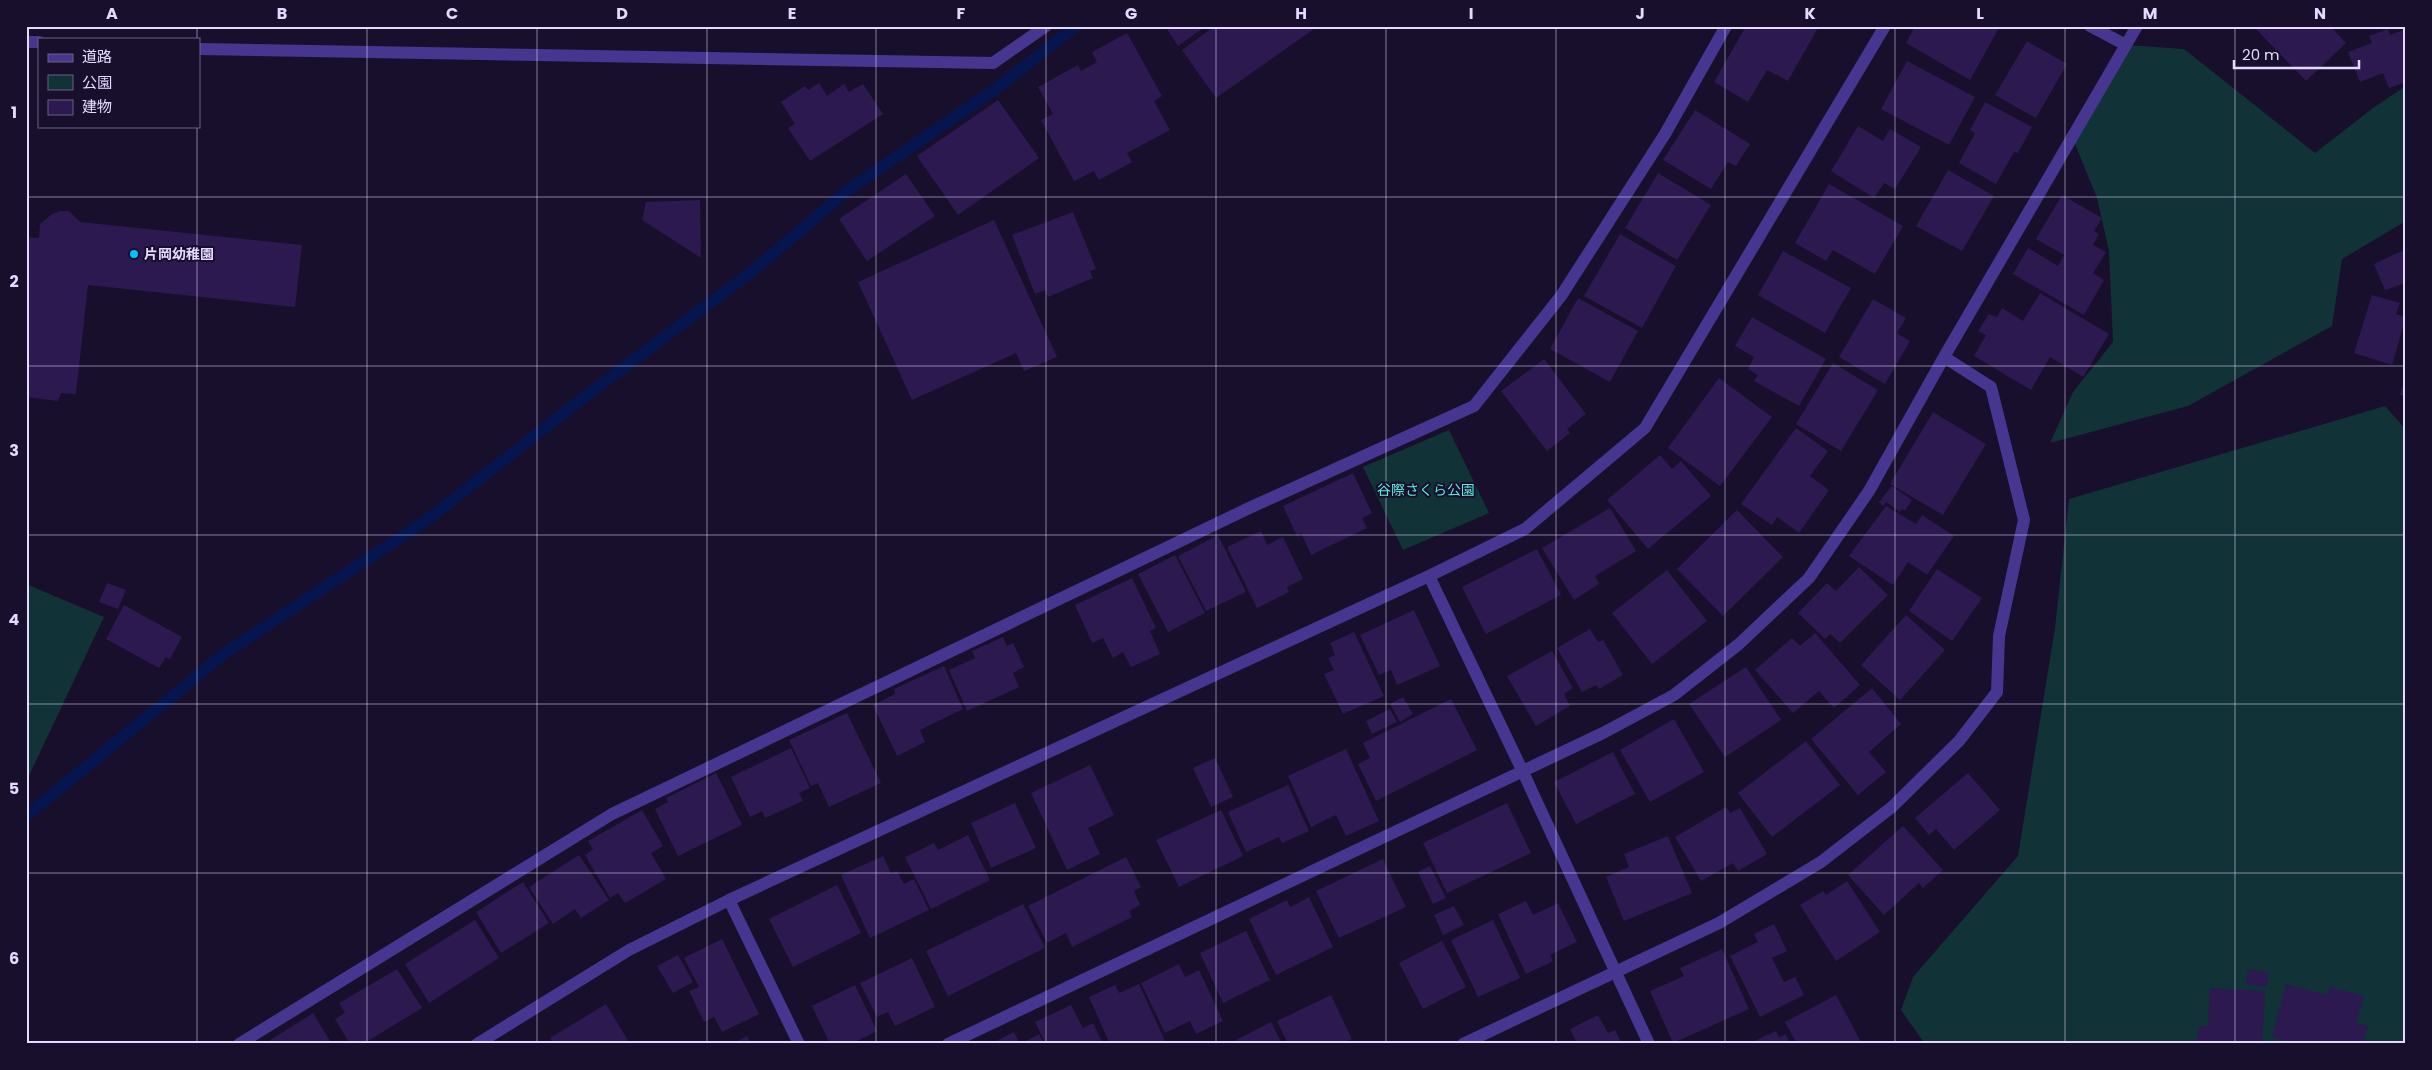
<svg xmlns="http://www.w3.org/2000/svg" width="2432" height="1070" viewBox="0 0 2432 1070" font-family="Poppins,'Noto Sans JP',sans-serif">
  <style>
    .green { fill: #113237 }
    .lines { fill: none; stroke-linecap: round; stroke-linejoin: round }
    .stream { stroke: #06154e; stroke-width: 12 }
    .building { fill: #2c194f }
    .minor { stroke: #47368f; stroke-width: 12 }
    .grid { fill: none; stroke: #e4daff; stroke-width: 1; stroke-opacity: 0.55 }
    .poi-dot { fill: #06bfff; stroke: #180f2c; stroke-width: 2 }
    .labels { text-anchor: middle; stroke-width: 4; stroke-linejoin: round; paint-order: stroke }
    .poi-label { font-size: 14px; font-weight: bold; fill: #e4daff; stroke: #180f2c; text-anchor: start }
    .park-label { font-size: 14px; fill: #5beadd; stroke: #180f2c }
    .neatline { fill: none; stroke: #e4daff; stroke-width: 2 }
    .grid-label { font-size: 16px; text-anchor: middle; font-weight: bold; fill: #e4daff }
  </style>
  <rect width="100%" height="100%" fill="#180f2c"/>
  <path class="green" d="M2126 45 2184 49 2315 153 2373 108 2406 86V221L2342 259 2332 326 2188 406 2050 443 2073 392 2113 342 2109 251 2097 198 2073 139Z
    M2385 406 2406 430V1044H1925L1901 1010 1913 977 2018 856 2055 628 2069 499Z
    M1449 430 1489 513 1403 550 1363 467Z
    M26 584 104 617 26 782Z"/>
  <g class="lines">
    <path class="stream" d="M26 816 225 653 427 520 583 398 750 273 848 190 997 88 1076 26"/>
  </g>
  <path class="building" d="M1165 26H1206L1178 46Z
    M1215 26H1318L1216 98 1182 50Z
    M1746 26H1819L1788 81 1767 70 1748 102 1714 82Z
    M1915 26H2000L1970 80 1906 43Z
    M2253 26H2330L2346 43 2306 81Z
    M2388 29 2390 35 2406 29V82L2389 88 2383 73 2360 82 2348 52 2372 43 2369 36Z
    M1127 33 1162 96 1154 101 1170 130 1127 153 1132 162 1099 180 1094 171 1074 181 1041 120 1053 114 1038 87 1078 65 1081 71 1097 62 1092 52Z
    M2027 41 2067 64 2036 118 1995 95Z
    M1907 61 1975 97 1949 145 1881 109Z
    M819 83 827 96 844 84 849 92 863 84 883 114 810 161 788 128 795 124 781 102 805 86 808 90Z
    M998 100 1039 158 958 215 917 156Z
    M1985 102 2032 127 2018 153 2014 152 1996 184 1959 163 1975 133 1970 130Z
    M1695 110 1750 144 1736 166 1728 162 1711 189 1663 160Z
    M1858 126 1883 141 1890 129 1921 147 1895 189 1884 183 1874 198 1831 171Z
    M1948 170 1994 196 1962 251 1916 226Z
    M1658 173 1711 205 1677 260 1625 228Z
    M906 174 935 216 867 261 839 219Z
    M1829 184 1903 226 1875 274 1833 250 1826 261 1795 243Z
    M2062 195 2102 218 2094 231 2099 234 2093 245 2106 252 2093 273 2104 280 2084 315 2013 274 2028 248 2058 266 2064 255 2036 239Z
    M700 200 701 258 642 220 646 202Z
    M60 211H69L80 222 302 245 295 307 88 285 76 394 61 393 58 401 26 397V237L39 238 40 224 52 214Z
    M1073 212 1096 269 1090 271 1093 278 1048 297 1045 290 1035 294 1012 235Z
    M994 220 1057 357 1024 371 1016 353 912 400 858 282Z
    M1620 234 1676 266 1642 328 1584 296Z
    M2406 249V283L2385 290 2374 264Z
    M1783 251 1851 288 1825 333 1758 295Z
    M2040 293 2109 334 2083 377 2050 357 2031 390 1974 356 1986 335 1978 331 1989 314 1997 317 2002 308 2023 321Z
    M2372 295 2400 303 2396 314 2406 317 2392 365 2354 353Z
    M1578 298 1638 331 1610 382 1550 349Z
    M1873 299 1906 318 1897 333 1910 341 1885 384 1839 357Z
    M1752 317 1826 359 1799 406 1754 381 1758 375 1748 369 1754 357 1735 346Z
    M1544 359 1586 414 1567 429 1570 433 1547 451 1501 391Z
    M1833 363 1878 390 1841 451 1796 424Z
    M2406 376V396L2400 395Z
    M1719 378 1772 417 1720 486 1668 448Z
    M1933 412 1986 444 1943 515 1890 484Z
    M1796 428 1828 451 1810 476 1829 490 1799 533 1777 517 1772 525 1741 504Z
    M1660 455 1672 469 1681 461 1711 496 1648 549 1607 500Z
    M1353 473 1372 513 1362 518 1367 528 1311 555 1301 533 1297 536 1283 506Z
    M1892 486 1912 500 1905 511 1902 509 1900 512 1886 502 1883 506 1879 502Z
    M1886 506 1916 524 1922 515 1954 536 1927 575 1908 562 1893 585 1849 556Z
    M1610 508 1636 551 1595 576 1599 584 1574 600 1542 548Z
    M1737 510 1783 557 1723 616 1677 569Z
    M1261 531 1267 545 1283 537 1303 579 1287 587 1289 592 1257 608 1227 547Z
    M1218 535 1246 592 1206 611 1178 556Z
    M1537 549 1561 595 1486 634 1462 587Z
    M1175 555 1205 613 1168 632 1138 574Z
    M1859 567 1888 595 1840 643 1830 634 1825 639 1798 613 1827 583 1836 591Z
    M1937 569 1982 598 1952 641 1909 611Z
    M1667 570 1707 621 1652 664 1612 613Z
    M1132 578 1156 628 1150 631 1160 654 1131 667 1123 652 1113 658 1103 638 1092 643 1075 605Z
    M107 583 126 590 118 609 99 602Z
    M124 605 182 637 170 659 166 657 159 668 106 639Z
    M1414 610 1440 666 1397 685 1391 670 1379 675 1360 635Z
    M1906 615 1945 650 1900 700 1861 665Z
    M1590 629 1598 642 1603 640 1623 675 1599 689 1596 685 1582 692 1557 648Z
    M1354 632 1384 696 1343 714 1324 674 1334 670 1328 658 1335 655 1330 643Z
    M1815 633 1860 685 1834 708 1819 691 1793 713 1755 670 1792 638 1800 646Z
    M1003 637 1007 646 1013 643 1024 667 1013 673 1019 687 967 711 949 670 975 658 972 651Z
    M1552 651 1573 688 1564 694 1570 706 1536 726 1507 676Z
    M944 666 963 709 920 730 925 742 897 756 873 705 895 694 894 689Z
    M1746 667 1781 720 1725 757 1689 704Z
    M1872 688 1901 724 1869 752 1886 772 1858 795 1811 739Z
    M1403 697 1413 714 1400 722 1390 704Z
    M1451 699 1477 750 1376 801 1358 764 1370 758 1363 743Z
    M1390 709 1397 722 1372 734 1366 721Z
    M847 713 881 783 829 807 818 783 811 786 789 740Z
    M1674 719 1704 772 1650 802 1620 750Z
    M1806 741 1840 785 1772 837 1738 793Z
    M791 748 810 788 799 793 803 801 765 818 762 811 750 817 731 777Z
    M1346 749 1379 821 1346 836 1336 815 1311 827 1288 776Z
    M1613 752 1635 794 1576 824 1554 782Z
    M1215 758 1233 797 1211 807 1193 768Z
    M1090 765 1114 815 1088 828 1100 854 1067 870 1031 793Z
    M716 773 742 825 678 856 655 809 668 802 666 798Z
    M1968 773 2000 810 1954 850 1936 829 1929 835 1915 818Z
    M1288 785 1309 831 1282 843 1279 837 1246 852 1228 812Z
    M1015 803 1036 848 991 868 971 823Z
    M1507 803 1531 853 1447 893 1423 843Z
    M1726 807 1730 813 1740 808 1767 854 1738 871 1733 863 1701 881 1675 837Z
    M642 810 663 846 651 853 666 879 625 903 618 893 610 898 585 855 593 849 588 841Z
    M1221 810 1243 856 1179 887 1156 840Z
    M1903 826 1943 870 1923 888 1919 883 1884 915 1848 875Z
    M968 835 990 880 931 909 905 857 934 843 938 850Z
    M1668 836 1692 893 1624 921 1606 877 1629 867 1624 854Z
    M579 855 609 900 581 918 575 909 553 924 529 887Z
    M883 856 891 873 897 871 904 884 914 879 929 910 870 938 841 875Z
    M1126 857 1141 887 1134 891 1140 905 1129 911 1132 917 1072 947 1066 933 1047 943 1028 906Z
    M1383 859 1406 907 1339 938 1316 891Z
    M1430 866 1446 898 1433 904 1418 872Z
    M1847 881 1880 932 1836 961 1800 905 1823 891 1826 895Z
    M523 882 549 923 501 953 476 912Z
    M837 885 861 933 793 967 769 919Z
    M1309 897 1333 947 1276 975 1249 919 1287 900 1290 907Z
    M1526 901 1533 915 1558 903 1577 942 1550 955 1553 961 1526 974 1498 914Z
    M1023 904 1045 948 948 996 926 951Z
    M1454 906 1464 925 1443 935 1434 915Z
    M475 920 499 958 429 1003 405 964Z
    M1493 920 1520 978 1478 997 1451 940Z
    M1774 924 1787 951 1772 958 1784 982 1795 977 1804 995 1760 1017 1730 956 1758 942 1754 934Z
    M1246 931 1270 980 1223 1003 1200 953Z
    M722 939 759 1014 722 1032 714 1017 704 1022 689 991 699 987 684 958Z
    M1442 941 1466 987 1423 1009 1399 963Z
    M1722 949 1749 1009 1673 1043 1650 991 1684 976 1680 968Z
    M678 955 693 982 673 993 657 966Z
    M912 958 935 1007 895 1026 888 1012 877 1017 860 983Z
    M1179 964 1185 977 1199 970 1223 1021 1196 1034 1190 1021 1165 1033 1141 983Z
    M397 969 422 1008 363 1044H350L335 1019 345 1013 339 1003Z
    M2248 969 2269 973 2266 987 2246 984Z
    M1139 984 1165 1041 1158 1044H1110L1089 997 1115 985 1119 993Z
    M2286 984 2327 995 2330 987 2364 996 2356 1023 2368 1026 2363 1044H2298L2272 1037Z
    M855 985 877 1031 851 1044H830L812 1006Z
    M2210 988 2265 991 2262 1044H2197L2199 1026H2208Z
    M1331 995 1352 1039 1342 1044H1288L1277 1021Z
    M1836 995 1862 1044H1797L1785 1022Z
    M606 1004 630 1044H554L550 1038Z
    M1071 1005 1083 1028 1093 1023 1103 1044H1046L1035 1022Z
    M313 1013 332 1044H268L267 1042Z
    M1598 1015 1608 1033 1615 1030 1622 1044H1572L1576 1042 1570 1029Z
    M1271 1022 1282 1044H1228Z
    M1776 1031 1779 1037 1786 1034 1790 1044H1748Z
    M1014 1032 1020 1044 1039 1034 1044 1044H990Z
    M747 1036 751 1044H732Z"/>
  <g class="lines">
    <path class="minor" d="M2090 26 2126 45
      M26 42H39
      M199 49 993 63 1046 26
      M1429 576 1523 772 1649 1044
      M729 900 799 1044
      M239 1044 612 814 1247 509 1474 406 1561 296 1665 134 1726 26
      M477 1044 629 950 729 900 1429 576 1525 529 1645 428 1885 26
      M948 1044 1603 733 1674 695 1739 644 1809 578 1869 491 1944 357 2137 26
      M1463 1044 1719 923 1821 862 1892 807 1959 741 1997 692 1999 636 2024 520 1991 387 1944 357"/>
  </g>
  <path class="grid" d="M197 26V39M367 26V1044M537 26V1044M707 26V1044M876 26V1044M1046 26V1044M1216 26V1044M1386 26V1044M1556 26V1044M1725 26V1044M1895 26V1044M2065 26V1044M2235 26V1044M197 126V1044M26 197H2406M26 366H2406M26 535H2406M26 704H2406M26 873H2406"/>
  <circle class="poi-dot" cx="134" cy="254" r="5"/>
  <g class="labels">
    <g class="poi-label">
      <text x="144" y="259">片岡幼稚園</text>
    </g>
    <g class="park-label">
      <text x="1426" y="495">谷際さくら公園</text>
    </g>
  </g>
  <rect width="2432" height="1070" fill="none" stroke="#180f2c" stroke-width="55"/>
  <rect x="38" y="38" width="162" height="90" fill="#180f2c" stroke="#6a6080"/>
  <rect x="48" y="54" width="25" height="8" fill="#47368f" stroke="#6a6080"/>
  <text x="82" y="62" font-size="15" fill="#e4daff">道路</text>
  <rect x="48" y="75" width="25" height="15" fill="#113237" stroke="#6a6080"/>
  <text x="82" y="88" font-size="15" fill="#e4daff">公園</text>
  <rect x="48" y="100" width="25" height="15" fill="#2c194f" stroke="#6a6080"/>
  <text x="82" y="112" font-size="15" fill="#e4daff">建物</text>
  <path d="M2234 60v8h125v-8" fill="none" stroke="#e4daff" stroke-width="2.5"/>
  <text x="2242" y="60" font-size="15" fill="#e4daff" stroke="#180f2c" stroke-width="4" paint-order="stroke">20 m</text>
  <rect x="28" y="28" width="2376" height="1014" class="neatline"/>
  <g class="grid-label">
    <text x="112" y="19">A</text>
    <text x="282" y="19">B</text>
    <text x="452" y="19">C</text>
    <text x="622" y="19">D</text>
    <text x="792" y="19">E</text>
    <text x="961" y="19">F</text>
    <text x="1131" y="19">G</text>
    <text x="1301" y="19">H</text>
    <text x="1471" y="19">I</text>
    <text x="1640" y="19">J</text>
    <text x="1810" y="19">K</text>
    <text x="1980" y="19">L</text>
    <text x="2150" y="19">M</text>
    <text x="2320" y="19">N</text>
    <text x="14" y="118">1</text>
    <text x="14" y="287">2</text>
    <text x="14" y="456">3</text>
    <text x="14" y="625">4</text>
    <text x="14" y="794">5</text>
    <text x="14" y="964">6</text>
  </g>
</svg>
